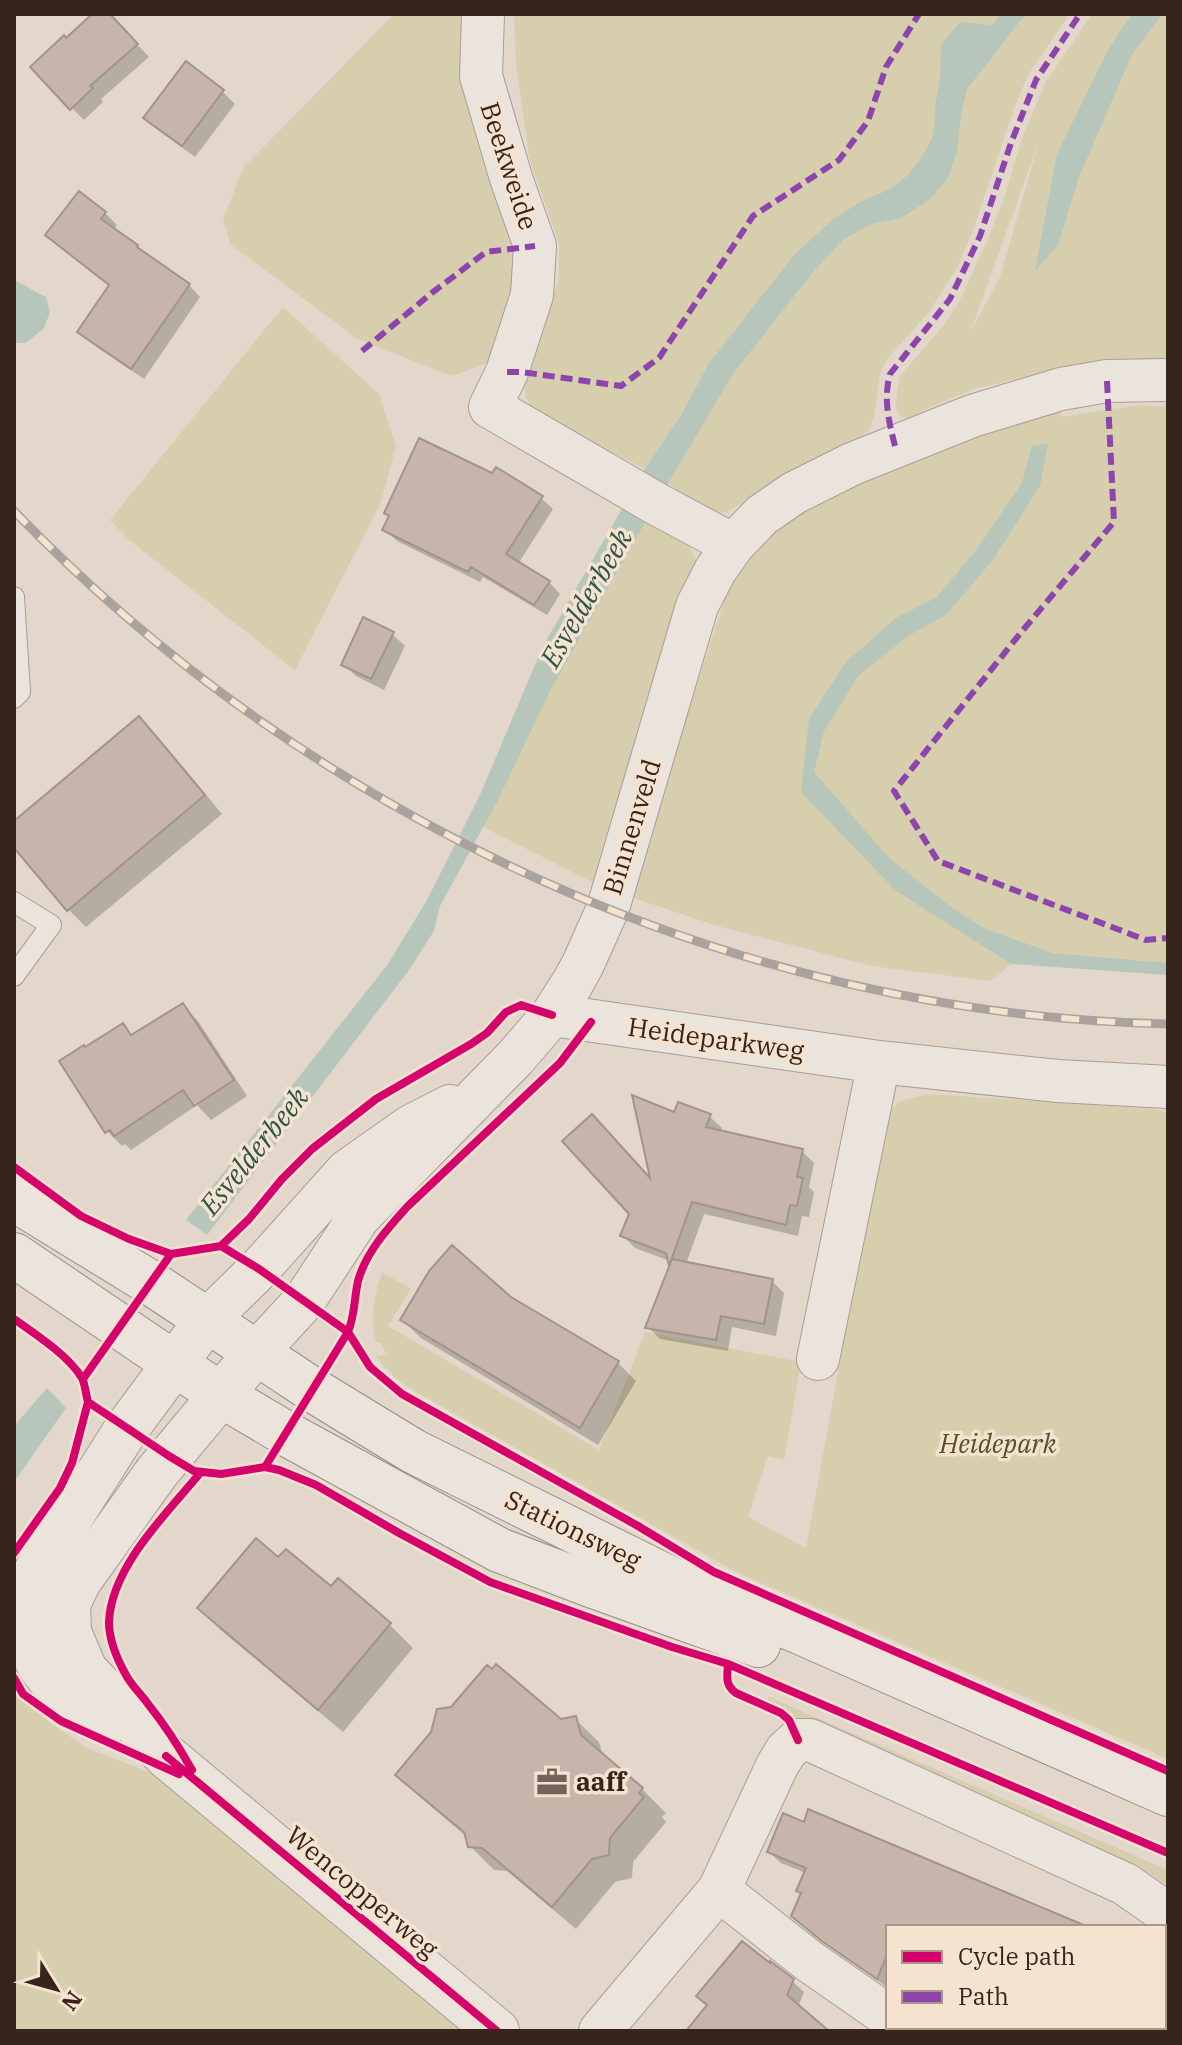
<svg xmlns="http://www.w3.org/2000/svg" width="1182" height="2045" viewBox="0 0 1182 2045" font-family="'IBM Plex Serif',serif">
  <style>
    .green { fill: #d6cead; fill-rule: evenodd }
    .water { fill: #b6c6ba }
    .shadow { fill: #0003 }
    .building { fill: #c7b5ac; stroke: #a3938b; stroke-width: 2 }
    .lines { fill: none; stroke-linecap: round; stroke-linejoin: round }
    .service-casing { stroke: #a89d95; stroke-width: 22 }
    .minor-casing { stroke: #a89d95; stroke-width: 44 }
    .tertiary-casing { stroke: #a89d95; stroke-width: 46 }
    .secondary-casing { stroke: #988c84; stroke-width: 46 }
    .service { stroke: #ebe4dd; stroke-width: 20 }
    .minor { stroke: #ebe4dd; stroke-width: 42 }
    .tertiary { stroke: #ebe4dd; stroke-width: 44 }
    .secondary { stroke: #ebe4dd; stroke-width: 44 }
    .rail-casing { stroke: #aaa39d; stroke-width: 9 }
    .rail { stroke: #f5e3d0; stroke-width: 6; stroke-dasharray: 18; stroke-linecap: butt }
    .quiet { stroke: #8e44ad; stroke-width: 6; stroke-dasharray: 12 6; stroke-linecap: butt }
    .cycleway-casing { stroke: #f5e3d0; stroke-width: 13 }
    .cycleway { stroke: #d6006c; stroke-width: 8 }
    .labels { text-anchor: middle; stroke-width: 7; stroke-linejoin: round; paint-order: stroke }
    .street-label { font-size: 26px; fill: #36241d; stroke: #f5e3d0 }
    .park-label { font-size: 26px; font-style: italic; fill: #4f5224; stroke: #f5e3d0 }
    .poi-label { font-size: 26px; font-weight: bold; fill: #36241d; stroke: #f5e3d0; text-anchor: start }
    .water-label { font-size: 28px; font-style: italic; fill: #2c564b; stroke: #f5e3d0 }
  </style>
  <rect width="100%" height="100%" fill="#e3d7cb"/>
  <path class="green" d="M394 14H461L462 64 522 269 491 362 452 376 358 339 231 245 223 220 243 168Z
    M514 14H1000L992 25 941 44 940 79 935 106V122L932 138 922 157 908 175 890 189 860 202 833 219 794 255 709 363 681 415 645 469 535 413 525 396 522 372 559 279V243L530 161 516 64Z
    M1026 14H1070L1028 75 1016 103 972 233 957 268 929 312 888 358 880 373 874 416 869 430 860 438 729 511C704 520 686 498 668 483L733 374 814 271 843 239 869 225 901 218 961 125 962 111 967 89Z
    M1092 14H1168V363L1104 359 974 389 930 407 911 418 902 417 896 411 897 391 900 376 942 327 958 304 988 239 1005 195 1021 141 1045 83ZM1039 141 1000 277 970 333Z
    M283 307 379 394 396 446 381 502 295 670 129 540 110 520Z
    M1139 405 1168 407V963L1053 953 986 929 955 910 888 857 870 838 896 891 1011 964 991 981 872 966 714 925 628 896 734 571 760 540 849 482 1060 408 1061 417Z
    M647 519 682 535 699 564 596 884 483 827 550 691Z
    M929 1094 1156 1109 1168 1113V1759L740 1574 411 1389 394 1377 376 1357 386 1354 380 1342 376 1343C370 1319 374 1296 382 1272L411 1289 388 1326 599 1450 645 1332 801 1362 784 1460 768 1456 748 1517 806 1548 885 1115 900 1101Z
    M14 1691 29 1707 86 1748 152 1773 471 2031H14Z
    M769 1697 1168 1870V1886L1138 1866 794 1717C786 1710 773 1707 767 1700Z"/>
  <path class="water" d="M1000 14H1026L967 89 962 111 957 150 948 178 930 199 901 218 869 225 843 240 814 271 733 374 647 519 550 691 498 800 440 906 434 931 409 970 207 1235 186 1220 388 964 427 900 480 795 543 646 645 469 681 415 709 363 794 255 833 219 860 202 890 189 908 175 922 157 932 138 935 122V106L940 79 941 44 960 22 992 25Z
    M1132 14H1162L1132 54 1079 177 1058 245 1035 271 1057 154 1109 48Z
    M14 280 46 297 50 312 44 328 26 343H14Z
    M1048 444 1040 486 992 561 946 615 908 636 859 675 824 731 814 772 888 857 955 910 986 929 1053 953 1168 963V975L1011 964 896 891 801 792 809 719 846 662 896 618 937 597 977 549 1022 483 1032 446Z
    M47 1388 66 1408 14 1482V1426Z"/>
  <path class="shadow" d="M94 14H108L149 57 101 99 103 102 84 120 72 108 66 41Z
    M186 64 223 92 235 104 195 157 158 130 146 117Z
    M105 213 117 225 113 230 189 285 200 297 144 379 91 343 79 331 111 286 59 246 48 235Z
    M541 498 553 509 518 564 549 582 560 594 547 615 483 577 480 582 397 541 385 529Z
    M392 634 405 646 384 690 356 676 344 664Z
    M139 719 158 737 222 814 86 927 68 909 14 844V824Z
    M183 1006 198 1021 247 1096 211 1120 197 1105 131 1150 125 1144 122 1146 107 1131 86 1050 123 1026 133 1036Z
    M676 1115 709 1116 722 1128 720 1132 802 1151 814 1163 809 1187 814 1192 809 1217 802 1216 798 1236 704 1214 686 1264 772 1281 784 1293 776 1336 732 1327 728 1351 660 1339 648 1327 671 1265 670 1261 635 1248 623 1236 653 1183Z
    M510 1299 618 1363 636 1381 598 1445 421 1338 402 1320Z
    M279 1560 331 1589 338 1581 390 1625 413 1648 343 1732 223 1632 199 1608Z
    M575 1719 599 1742 603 1756 642 1789 666 1813 662 1817 666 1822 633 1862 632 1878 615 1882 576 1929 507 1871 494 1870 470 1846 467 1837 421 1798 397 1775 561 1721Z
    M769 1852 1059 1927H888V1988L838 1953 793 1916 803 1895 799 1891 806 1873 781 1863Z
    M792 1981 804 1992 798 2007 826 2031H700Z
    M941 2027H985L984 2031H938Z
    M1083 2027H1138L1135 2031H1083L1084 2028Z"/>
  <path class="building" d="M92 14H110L138 44 90 86 93 88 70 110 30 67 64 35 66 38Z
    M186 61 224 90 182 146 143 118Z
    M79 191 106 212 101 219 138 245 137 247 190 284 131 369 77 332 109 285 45 235Z
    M419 438 492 473 496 467 543 496 506 554 550 581 534 605 471 567 468 572 382 530 389 516 384 513Z
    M363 617 394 632 371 679 341 665Z
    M139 716 205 795 67 911 14 848V821Z
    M183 1003 234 1080 194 1106 183 1090 114 1136 110 1130 105 1133 59 1061 84 1045 85 1047 123 1023 131 1035Z
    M632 1095 674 1112 678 1102 711 1114 706 1127 803 1149 797 1177 803 1178 797 1206 790 1205 786 1225 692 1202 669 1266 666 1253 620 1236 629 1214 562 1141 592 1114 650 1178Z
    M452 1245 511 1297 619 1361 580 1428 400 1320 429 1271Z
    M672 1259 773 1279 764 1324 721 1316 716 1340 645 1328Z
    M256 1538 278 1557 286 1549 331 1586 338 1578 391 1623 318 1710 197 1608Z
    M496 1664 561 1719 576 1716 581 1735 643 1788 639 1793 644 1797 610 1838 609 1855 592 1859 552 1907 482 1848 468 1847 464 1832 395 1775 431 1732 437 1709 451 1707 487 1665 492 1669Z
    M808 1809 1086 1926V1927H888V1953L877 1979 823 1942 791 1916 801 1893 796 1891 806 1868 767 1852 783 1813 804 1822Z
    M742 1941 770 1963V1961L794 1979 787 1995 829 2031H686L707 2005 696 1996Z"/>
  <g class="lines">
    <defs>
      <path id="service" d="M14 597 20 692 14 698
        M14 902 51 925 14 976"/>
      <path id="minor" d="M483 14 481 76 511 178 535 246 532 295 507 372 490 407 655 503 733 545
        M552 1015 879 1062 1058 1081 1168 1087
        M207 1320 259 1269 347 1171 411 1126 450 1106
        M256 1353 304 1301 359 1217 515 1058 552 1015 572 984 583 964 608 908 697 606 715 571 733 545 762 515 794 493 852 464 972 416 1061 389 1107 381 1168 380
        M818 1359 879 1062
        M888 2016 809 1961 719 1890 777 1766 786 1751 798 1740H810L1125 1884 1168 1914
        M600 2031 719 1890"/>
      <path id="tertiary" d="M256 1353 157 1472 79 1581 68 1604 69 1632 85 1670 166 1756 497 2031
        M110 1720C94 1709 66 1695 53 1682 22 1650 23 1618 32 1578L127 1428 207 1320"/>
      <path id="secondary" d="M14 1199 151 1283 313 1390 413 1451 671 1579 800 1632 1168 1794
        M14 1255 221 1395 285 1433 499 1550 588 1584 758 1645"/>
    </defs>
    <use href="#service" class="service-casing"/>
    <use href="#minor" class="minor-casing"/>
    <use href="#tertiary" class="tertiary-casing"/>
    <use href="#secondary" class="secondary-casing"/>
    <use href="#service" class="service"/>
    <use href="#minor" class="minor"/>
    <use href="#tertiary" class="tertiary"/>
    <use href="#secondary" class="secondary"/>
    <defs>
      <path id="rail" d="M14 511C314 821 735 1015 1168 1024"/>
    </defs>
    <use href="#rail" class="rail-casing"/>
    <use href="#rail" class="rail"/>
    <path class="quiet" d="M362 351 433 292 486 252 535 246
      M507 372H522L621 386 659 358 753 216 839 160 868 121 886 67 919 14
      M1107 381 1114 522 1023 630 894 791 938 861 1146 940 1168 938
      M895 446C889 422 883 399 890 374L950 299 980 236 1011 143 1036 80 1080 14"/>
    <defs>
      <path id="cycleway" d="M14 1167 81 1216 129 1239 171 1254 221 1246 249 1219 282 1179 312 1149 376 1099 471 1044 487 1033 506 1012 521 1005 552 1015
        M221 1246 259 1269 348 1332 370 1367 402 1394 638 1526 714 1572 1168 1771
        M14 1319C34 1333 69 1356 82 1378 85 1384 86 1395 88 1402L169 1456 194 1471 221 1474 265 1467 279 1470 316 1485 399 1533 490 1582 672 1647 728 1664 1168 1853
        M83 1379 171 1254
        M265 1467 348 1332C355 1315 354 1299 358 1281 366 1252 388 1228 408 1206L560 1063 591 1022
        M14 1553 60 1488 72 1463 88 1402
        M728 1664C727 1677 725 1685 736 1693L781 1713 789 1720 798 1740
        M14 1678 23 1694 61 1721 179 1774
        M166 1756 497 2031
        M192 1770C179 1747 165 1725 148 1704 141 1694 131 1685 126 1675 117 1659 109 1640 109 1622 111 1567 167 1513 201 1472"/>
    </defs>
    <use href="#cycleway" class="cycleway-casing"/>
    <use href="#cycleway" class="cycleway"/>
  </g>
  <defs>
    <symbol id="office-bare" viewBox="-9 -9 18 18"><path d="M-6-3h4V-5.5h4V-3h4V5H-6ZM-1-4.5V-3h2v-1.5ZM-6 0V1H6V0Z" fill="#73635a" stroke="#f5e3d0" stroke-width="2.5" paint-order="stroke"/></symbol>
  </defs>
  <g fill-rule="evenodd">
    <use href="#office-bare" x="530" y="1760" width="44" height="44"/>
  </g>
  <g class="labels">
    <g class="street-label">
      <text transform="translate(509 166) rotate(72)" y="9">Beekweide</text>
      <text transform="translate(632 827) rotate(-73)" y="9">Binnenveld</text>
      <text transform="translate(716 1039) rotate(8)" y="9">Heideparkweg</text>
      <text transform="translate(573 1530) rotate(26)" y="9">Stationsweg</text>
      <text transform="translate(362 1892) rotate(40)" y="9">Wencopperweg</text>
    </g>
    <g class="park-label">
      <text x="998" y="1453">Heidepark</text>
    </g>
    <g class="poi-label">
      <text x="576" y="1791">aaff</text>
    </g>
    <g class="water-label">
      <text transform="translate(586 598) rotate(-60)" y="10">Esvelderbeek</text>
      <text transform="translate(254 1151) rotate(-51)" y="10">Esvelderbeek</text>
    </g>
  </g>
  <rect width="1182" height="2045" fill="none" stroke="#36241d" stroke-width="32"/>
  <rect x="886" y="1925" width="280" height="104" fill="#f5e3d0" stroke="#a99788" stroke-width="2"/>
  <rect x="902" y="1951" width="40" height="12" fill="#d6006c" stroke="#a99788" stroke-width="2"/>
  <text x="958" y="1965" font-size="24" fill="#36241d">Cycle path</text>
  <rect x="902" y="1991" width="40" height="12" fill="#8e44ad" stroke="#a99788" stroke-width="2"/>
  <text x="958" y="2005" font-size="24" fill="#36241d">Path</text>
  <g transform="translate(56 1989) rotate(127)" stroke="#f5e3d0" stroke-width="6" paint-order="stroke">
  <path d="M0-6L14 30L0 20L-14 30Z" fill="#36241d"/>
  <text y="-12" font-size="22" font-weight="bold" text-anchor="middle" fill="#36241d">N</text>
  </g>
</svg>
